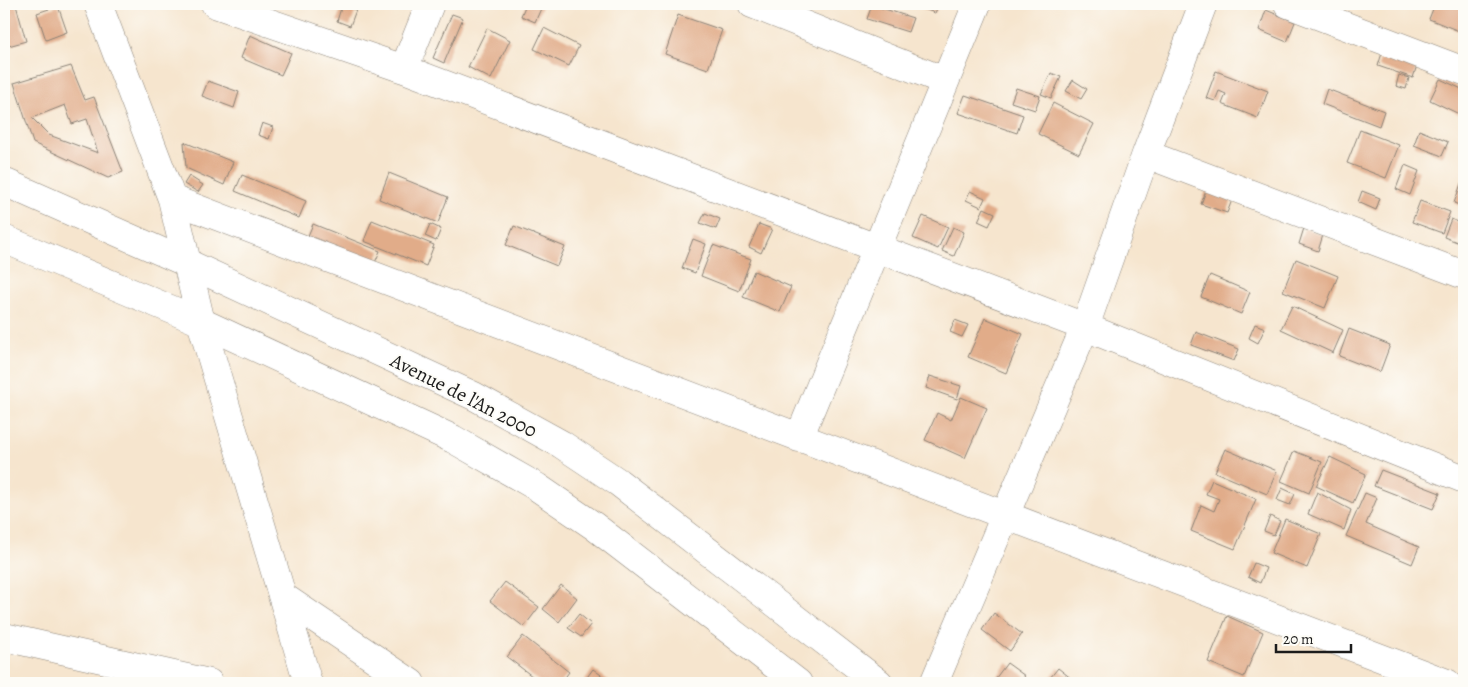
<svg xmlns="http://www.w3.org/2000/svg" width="1468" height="687" viewBox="0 0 1468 687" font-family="Alegreya,serif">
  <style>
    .building { fill: #e1ac89; fill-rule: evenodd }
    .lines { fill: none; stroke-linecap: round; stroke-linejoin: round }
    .minor-casing { stroke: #898075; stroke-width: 29 }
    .primary-casing { stroke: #898075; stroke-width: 29 }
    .minor { stroke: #fff; stroke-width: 28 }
    .primary { stroke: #fff; stroke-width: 28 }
    .labels { text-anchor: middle; stroke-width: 4; stroke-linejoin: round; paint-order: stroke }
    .street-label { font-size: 20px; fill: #1c1c1c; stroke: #fdfcf7 }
  </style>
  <rect width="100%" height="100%" fill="#fdfcf7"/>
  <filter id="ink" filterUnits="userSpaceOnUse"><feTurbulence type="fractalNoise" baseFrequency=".02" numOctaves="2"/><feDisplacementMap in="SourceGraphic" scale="10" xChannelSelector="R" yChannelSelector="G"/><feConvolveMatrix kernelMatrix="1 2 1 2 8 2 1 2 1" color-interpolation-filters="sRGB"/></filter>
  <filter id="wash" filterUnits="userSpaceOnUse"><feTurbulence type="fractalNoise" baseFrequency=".0096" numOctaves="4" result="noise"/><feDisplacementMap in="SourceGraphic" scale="20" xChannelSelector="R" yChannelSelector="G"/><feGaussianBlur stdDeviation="1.12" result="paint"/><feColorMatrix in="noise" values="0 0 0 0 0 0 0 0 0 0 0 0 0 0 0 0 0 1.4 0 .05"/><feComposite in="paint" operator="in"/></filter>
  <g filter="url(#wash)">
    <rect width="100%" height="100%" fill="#f6e5ce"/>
    <g id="blocks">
      <path class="building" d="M526 4H543L535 22 521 16Z
        M910 4H939L935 13Z
        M1435 4H1464V33L1429 19Z
        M16 5 26 41 5 47 4 8Z
        M342 5 356 10 350 26 337 21Z
        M872 5 913 18 908 32 867 19Z
        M58 6 67 32 46 40 37 13Z
        M1266 10 1295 22 1287 42 1259 30Z
        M452 14 463 18 444 63 433 58Z
        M678 15 722 30 708 69 665 54Z
        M487 28 510 40 491 79 468 67Z
        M544 28 579 46 569 66 534 49Z
        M250 35 291 53 281 75 241 58Z
        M1382 53 1417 65 1413 78 1378 66Z
        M71 66 85 100 94 97 123 172 108 178 33 143 14 83ZM65 105 72 124 87 119 98 153 49 135 32 118Z
        M1216 71 1268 91 1258 118 1222 104 1226 94 1219 91 1215 101 1206 98Z
        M1051 73 1061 77 1051 98 1041 94Z
        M1399 75 1409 78 1406 89 1396 86Z
        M1440 79 1464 90V102L1459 114 1430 100Z
        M1073 80 1087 89 1081 99 1066 91Z
        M208 81 239 92 234 108 202 96Z
        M1016 88 1040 96 1035 110 1011 102Z
        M1327 89 1384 111 1379 126 1322 104Z
        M965 95 1023 115 1017 133 958 113Z
        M1053 103 1094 124 1079 154 1038 134Z
        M262 123 273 127 269 139 258 135Z
        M1360 130 1399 145 1386 178 1347 163Z
        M1419 130 1448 142 1442 156 1414 145Z
        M184 142 233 162 224 185 186 168Z
        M1405 165 1419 171 1410 195 1396 189Z
        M389 173 448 197 438 223 379 199Z
        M242 175 306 201 299 218 235 191Z
        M189 176 203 185 198 192 184 184Z
        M1462 181 1464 182V207L1454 203Z
        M970 191 985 198 981 207 966 200Z
        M1206 191 1232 200 1227 213 1201 204Z
        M1362 191 1380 198 1376 210 1358 202Z
        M1420 201 1450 212 1442 233 1412 222Z
        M984 208 995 213 989 226 978 221Z
        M705 213 720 219 716 229 700 223Z
        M923 216 948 227 938 249 913 238Z
        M1451 219 1463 224 1457 242 1444 237Z
        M372 220 434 245 426 266 364 241Z
        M313 224 380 251 374 265 307 238Z
        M430 224 441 229 436 241 425 236Z
        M759 224 772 229 761 253 749 247Z
        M514 226 565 247 557 266 506 245Z
        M953 227 964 232 954 256 942 251Z
        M1304 228 1323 235 1318 251 1299 244Z
        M693 239 706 244 695 273 682 268Z
        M713 245 751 259 739 291 701 276Z
        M1296 259 1338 276 1325 308 1283 291Z
        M754 271 791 287 780 312 743 297Z
        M1210 275 1250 292 1241 314 1201 297Z
        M1292 306 1343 330 1333 353 1281 329Z
        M985 318 1023 334 1006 373 968 357Z
        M955 320 968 325 962 337 950 332Z
        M1255 324 1265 328 1258 343 1249 338Z
        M1349 329 1390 345 1380 372 1339 356Z
        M1196 332 1239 349 1234 361 1191 345Z
        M930 376 961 386 957 399 926 388Z
        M961 397 987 408 965 458 925 440 937 413 951 420Z
        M1225 449 1277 471 1267 494 1215 472Z
        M1294 451 1322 462 1309 493 1281 481Z
        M1330 457 1366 474 1353 503 1316 486Z
        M1381 470 1440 493 1433 509 1374 486Z
        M1212 480 1256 499 1235 549 1191 531 1201 505 1214 511 1219 499 1206 494Z
        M1282 488 1295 494 1290 505 1277 500Z
        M1317 492 1351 510 1344 530 1308 514Z
        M1365 493 1377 498 1366 524 1419 547 1412 564 1346 536Z
        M1270 516 1280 521 1274 535 1264 531Z
        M1285 519 1321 534 1307 568 1271 553Z
        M1254 563 1266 568 1260 583 1248 577Z
        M505 582 539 607 524 627 490 601Z
        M561 585 577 598 559 622 543 609Z
        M994 613 1022 634 1010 651 982 630Z
        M579 614 591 624 581 637 568 628Z
        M1227 616 1263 632 1244 677 1208 662Z
        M523 636 569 672 561 683H541L507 657Z
        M1007 663 1025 676 1019 683H992Z
        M1058 668 1077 683H1046Z
        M593 669 612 683H583Z"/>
    </g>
  </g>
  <g filter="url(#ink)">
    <use href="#blocks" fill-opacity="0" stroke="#898075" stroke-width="1"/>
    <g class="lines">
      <defs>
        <path id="minor" d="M98 4 172 199 201 322 308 683
          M215 4 404 69 1085 327 1464 479
          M752 4 945 81
          M1288 4 1464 71
          M404 69 430 4
          M1146 154 1464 275
          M172 199 1447 683
          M799 438 977 4
          M282 596 411 683
          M4 637 209 683
          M934 683 1085 327 1146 154 1203 4"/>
        <path id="primary" d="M4 182 187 263 474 396 561 444 618 482 879 683
          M4 239 201 322 453 439 537 487 594 526 798 683"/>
      </defs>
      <use href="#minor" class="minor-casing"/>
      <use href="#primary" class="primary-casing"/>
      <use href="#minor" class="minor"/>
      <use href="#primary" class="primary"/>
    </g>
  </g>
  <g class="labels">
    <g class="street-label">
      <text transform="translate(464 395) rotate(27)" y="7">Avenue de l'An 2000</text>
    </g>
  </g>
  <rect width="1468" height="687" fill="none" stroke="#fdfcf7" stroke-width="20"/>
  <path d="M1276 644v8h75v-8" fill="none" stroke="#1c1c1c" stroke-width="2.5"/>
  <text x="1283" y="644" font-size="15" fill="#1c1c1c" stroke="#fdfcf7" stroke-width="4" paint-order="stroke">20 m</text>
</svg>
